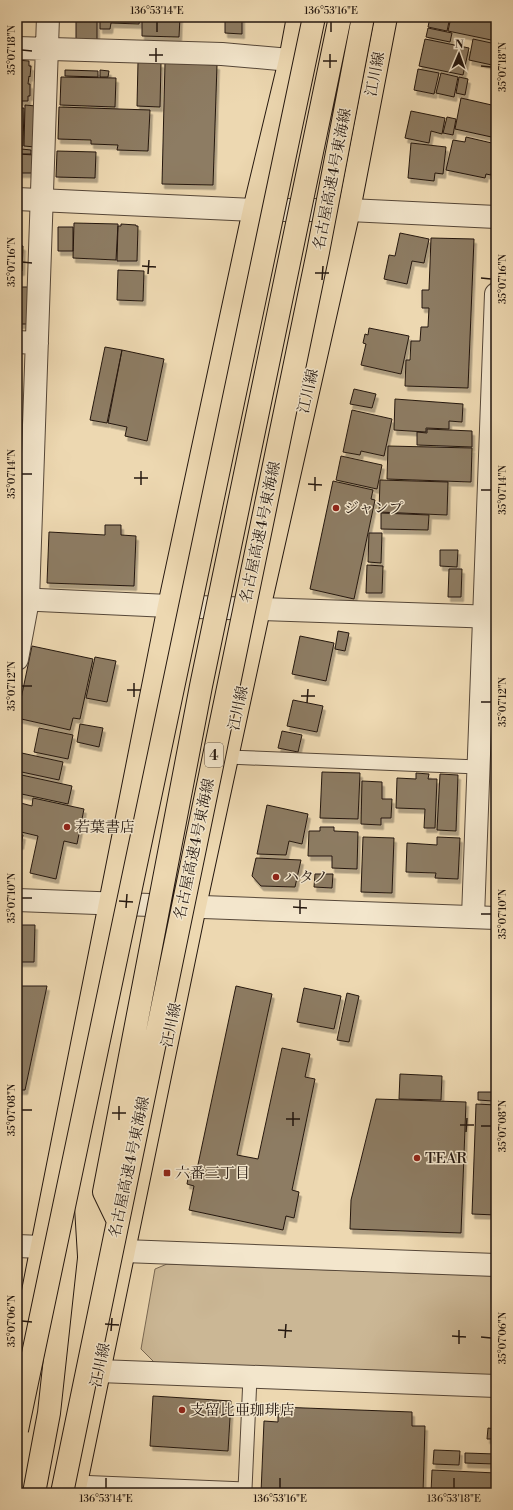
<svg xmlns="http://www.w3.org/2000/svg" width="513" height="1510" viewBox="0 0 513 1510" font-family="'Libre Bodoni','Noto Serif JP',serif">
  <style>
    .green { fill: #cbb795; stroke: #786752 }
    .building { fill: #8d7b63; stroke: #24170f; filter: url(#shadow) }
    .lines { fill: none; stroke-linecap: round; stroke-linejoin: round }
    .service-casing { stroke: #564738; stroke-width: 15 }
    .minor-casing { stroke: #564738; stroke-width: 24 }
    .tertiary-casing { stroke: #564738; stroke-width: 24 }
    .primary-casing { stroke: #24170f; stroke-width: 24 }
    .motorway-casing { stroke: #24170f; stroke-width: 24 }
    .service { stroke: #f3e6cc; stroke-width: 13 }
    .minor { stroke: #f3e6cc; stroke-width: 22 }
    .tertiary { stroke: #f3e6cc; stroke-width: 22 }
    .primary { stroke: #edd8b1; stroke-width: 22 }
    .motorway { stroke: #edd8b1; stroke-width: 22 }
    .motorway-bridge-casing { stroke: #24170f; stroke-width: 24; stroke-linecap: butt }
    .motorway-bridge { stroke: #edd8b1; stroke-width: 22 }
    .ticks { fill: none; stroke: #24170f; stroke-width: 1.5 }
    .poi-dot { fill: #8f2418; stroke: #f3e6cc; stroke-width: 1.5 }
    .labels { text-anchor: middle; stroke-width: 3; stroke-linejoin: round; paint-order: stroke }
    .shield { fill: #f3e6cc; stroke: #625548; stroke-width: 1 }
    .shield-label { font-size: 14px; font-weight: bold; fill: #24170f }
    .street-label { font-size: 15px; fill: #24170f; stroke: #f3e6cc }
    .poi-label { font-size: 15px; fill: #24170f; stroke: #f3e6cc; text-anchor: start }
    .neatline { fill: none; stroke: #24170f; stroke-width: 1.5 }
    .ticks-label { font-size: 10px; text-anchor: middle; fill: #24170f }
  </style>
  <defs>
    <filter id="shadow"><feDropShadow dx="2.5" dy="4.5" stdDeviation="0" flood-color="#0004"/></filter>
  </defs>
  <rect width="100%" height="100%" fill="#edd8b1"/>
  <filter id="stains"><feTurbulence type="fractalNoise" baseFrequency=".005" numOctaves="4"/><feColorMatrix values="0 0 0 0 .2 0 0 0 0 .09 0 0 0 0 .02 0 0 0 .5 -.17"/></filter>
  <radialGradient id="worn" r=".72"><stop offset=".6" stop-color="#630" stop-opacity="0"/><stop offset="1" stop-color="#630" stop-opacity=".3"/></radialGradient>
  <path class="green" d="M167 1264 496 1276V1376L155 1363 141 1349 155 1269Z"/>
  <path class="building" d="M76 17H97V40H76Z
    M100 17H140L139 24 111 23 110 29H100Z
    M142 17H180L179 37 142 36Z
    M225 17H242V34L225 33Z
    M430 17H450L447 31 428 27Z
    M451 17H496V41L448 31Z
    M428 28 452 33 450 42 426 37Z
    M425 39 469 48 463 75 419 66Z
    M473 39 496 44 492 65 469 60Z
    M17 60 29 61V66H31L30 77 29 76 28 84H30V96H28V101H17Z
    M138 62 161 63 160 107 137 106Z
    M165 63 217 65 213 185 162 184Z
    M418 69 439 73 434 94 414 90Z
    M65 70 98 71V77L65 76Z
    M100 70 109 71 108 77H100Z
    M441 73 458 77 454 97 436 93Z
    M61 77 116 78 115 107 60 105Z
    M459 77 468 79 465 95 456 93Z
    M461 98 496 106V138L455 129Z
    M25 105 36 106 35 147 24 146Z
    M59 107 150 110 148 151 117 150 118 145 91 144V140L58 139Z
    M17 108H24L23 146H17Z
    M411 111 445 118 442 134 431 131 429 143 405 138Z
    M447 117 456 119 453 135 443 133Z
    M466 137 496 144V150L491 175 486 174 485 178 446 170 453 140 465 142Z
    M411 143 446 147 443 174 435 173 434 181 408 178Z
    M21 149 31 150V154H21Z
    M57 151 96 152 95 178 56 177Z
    M17 154 35 155V173H17Z
    M74 223 118 224 116 260 73 258Z
    M121 224 136 225V226H138L137 261H117L118 226H121Z
    M58 227H73V251H58Z
    M400 233 429 239 424 263 412 261 407 284 384 279 389 255 395 256Z
    M431 238 474 239 468 388 405 386 406 360H410L411 341H420L421 327H428L429 308H422V290H429Z
    M17 245 23 246 22 271H17Z
    M118 270 144 271 143 301 117 300Z
    M17 287H28L27 324H17Z
    M369 328 409 336 401 374 361 365 366 344 363 343 365 334 368 335Z
    M105 347 122 350 107 423 90 420Z
    M122 350 164 359 147 441 125 436 127 427 108 423Z
    M354 389 376 394 372 408 350 404Z
    M395 399 463 404 462 422 449 421V429L426 428V432L394 430Z
    M352 410 392 419 384 456 361 451 360 455 343 452Z
    M17 420H23V430H17Z
    M427 429 472 431V447L417 445V432L427 433Z
    M17 442 20 443V451L17 454Z
    M388 446 472 448 471 482 387 479Z
    M341 456 382 465 377 489 336 480Z
    M380 480 448 482 447 515 379 512Z
    M333 481 373 490 371 499 375 500 354 599 310 589Z
    M381 513 429 515 428 530 381 529Z
    M105 525H121V535L136 536 134 586 47 583 49 532 105 535Z
    M369 533H382L381 563 368 562Z
    M440 550H458L457 567 440 566Z
    M367 565 383 566 382 593H366Z
    M449 569H462L461 597H448Z
    M338 631 349 633 345 651 335 649Z
    M300 636 334 643 326 681 292 674Z
    M32 646 93 659 80 719 73 718 70 730 17 718Z
    M95 657 116 661 107 702 86 698Z
    M293 700 323 706 317 732 287 726Z
    M80 724 103 728 99 747 77 742Z
    M39 728 73 735 68 759 34 752Z
    M282 731 302 735 298 752 278 748Z
    M17 752 63 762 59 780 17 771Z
    M322 772 360 773 358 819 320 818Z
    M416 773 429 774 428 779H437L435 828H424L425 809 396 808 397 778 416 779Z
    M17 774 72 786 68 804 17 793Z
    M440 774 458 775 456 831 437 830Z
    M362 781 382 782V799H392L391 818H381V825L361 824Z
    M33 798 84 809 77 844 64 841 56 879 30 873 38 836 17 831V802L32 806Z
    M267 805 308 814 302 844 289 841 286 855 257 854Z
    M320 827H334V831L358 832 357 869 332 868V856H308L309 831H320Z
    M17 834 23 835 21 845 17 844Z
    M363 837 394 838 392 893 361 892Z
    M437 837 460 838 458 879 435 878 436 873 406 872 407 843 437 845Z
    M256 858 301 860 295 887 261 886 252 876Z
    M315 874H333L332 888 314 887Z
    M17 925H35L34 962H17Z
    M17 986H47L25 1090H17Z
    M236 986 272 994 237 1155 258 1159 282 1048 310 1054 305 1077 315 1079 292 1190 299 1192 294 1218 286 1216 283 1230 189 1210 194 1186 187 1184 189 1173 196 1174Z
    M304 988 341 996 334 1029 297 1022Z
    M347 993 359 996 349 1042 337 1040Z
    M400 1074 442 1076 441 1100 399 1099Z
    M478 1092H493V1101L478 1100Z
    M376 1099 466 1102 461 1233 350 1229 351 1200Z
    M476 1104 496 1105V1215L472 1214Z
    M153 1396 231 1401 228 1451 150 1446Z
    M278 1407 412 1412V1426H425L423 1493H261L264 1421 278 1422Z
    M488 1428 496 1429V1439H487Z
    M434 1450 460 1451 459 1465 433 1464Z
    M465 1453 496 1454V1464L465 1463Z
    M432 1470 496 1473V1493H431Z"/>
  <g class="lines">
    <defs>
      <path id="service" d="M228 757 478 767
        M76 1482 245 1489 250 1377"/>
      <path id="minor" d="M17 48 222 54 290 60
        M17 342 37 343
        M17 659 28 600 48 17
        M473 917 496 294
        M17 1246 42 1247
        M124 1251 496 1265"/>
      <path id="tertiary" d="M17 199 254 210H349L496 217
        M17 599 169 606 496 617
        M17 900 496 918
        M99 1371 496 1386"/>
      <path id="primary" d="M17 1372 169 606 254 210 290 60 298 17
        M74 1493 195 906 259 609 349 210 386 17"/>
      <path id="motorway" d="M34 1493 49 1413 66 1257 60 1158"/>
    </defs>
    <use href="#service" class="service-casing"/>
    <use href="#minor" class="minor-casing"/>
    <use href="#tertiary" class="tertiary-casing"/>
    <use href="#primary" class="primary-casing"/>
    <use href="#motorway" class="motorway-casing"/>
    <use href="#service" class="service"/>
    <use href="#minor" class="minor"/>
    <use href="#tertiary" class="tertiary"/>
    <use href="#primary" class="primary"/>
    <use href="#motorway" class="motorway"/>
    <defs>
      <path id="motorway-bridge" d="M118 1221 104 1192 201 686 340 17
        M17 1430 314 17
        M62 1493 318 252 363 17"/>
    </defs>
    <use href="#motorway-bridge" class="motorway-bridge-casing"/>
    <use href="#motorway-bridge" class="motorway-bridge"/>
  </g>
  <path class="ticks" d="M157 32V22M331 32V22M22 50 32 51M149 55H163M323 61H337M156 62V48M481 66 491 67M330 68V54M22 262 32 263M142 266 156 267M315 273H329M148 274 149 260M481 278 491 279M322 280 323 266M22 474H32M134 478H148M308 484 322 485M141 485V471M481 490H491M315 491V477M22 686H32M127 690H141M301 696H315M134 697V683M481 702H491M307 703 308 689M22 898H32M119 901 133 902M293 907 307 908M126 908 127 894M300 914V900M481 914H491M22 1110H32M112 1113H126M286 1119H300M119 1120V1106M460 1125H474M293 1126V1112M481 1126H491M466 1132 467 1118M22 1321 32 1322M105 1324 119 1325M278 1330 292 1331M111 1331 112 1318M452 1336 466 1337M481 1337 491 1338M285 1338 286 1324M459 1344V1330M106 1488V1478M280 1488V1478M454 1488V1478"/>
  <g class="poi-dot">
    <circle cx="336" cy="508" r="4"/>
    <circle cx="67" cy="827" r="4"/>
    <circle cx="276" cy="877" r="4"/>
    <circle cx="417" cy="1158" r="4"/>
    <rect x="163" y="1169" width="8" height="8" rx="2"/>
    <circle cx="182" cy="1410" r="4"/>
  </g>
  <g class="labels">
    <rect class="shield" x="205" y="743" width="18" height="24" rx="3"/>
    <g class="shield-label">
      <text x="214" y="760">4</text>
    </g>
    <g class="street-label">
      <text transform="translate(375 74) rotate(-79)" y="5">江川線</text>
      <text transform="translate(332 179) rotate(-79)" y="5">名古屋高速4号東海線</text>
      <text transform="translate(308 391) rotate(-77)" y="5">江川線</text>
      <text transform="translate(260 532) rotate(-78)" y="5">名古屋高速4号東海線</text>
      <text transform="translate(238 708) rotate(-78)" y="5">江川線</text>
      <text transform="translate(194 849) rotate(-78)" y="5">名古屋高速4号東海線</text>
      <text transform="translate(171 1025) rotate(-78)" y="5">江川線</text>
      <text transform="translate(129 1167) rotate(-78)" y="5">名古屋高速4号東海線</text>
      <text transform="translate(100 1365) rotate(-78)" y="5">江川線</text>
    </g>
    <g class="poi-label">
      <text x="344" y="513">ジャンプ</text>
      <text x="75" y="832">若葉書店</text>
      <text x="284" y="882">ハタノ</text>
      <text x="425" y="1163">TEAR</text>
      <text x="175" y="1178">六番三丁目</text>
      <text x="190" y="1415">支留比亜珈琲店</text>
    </g>
  </g>
  <rect width="513" height="1510" fill="none" stroke="#edd8b1" stroke-width="44"/>
  <g transform="translate(459 54) rotate(2)" stroke="#f3e6cc" stroke-width="3" paint-order="stroke">
  <path d="M0-3L7 15L0 10L-7 15Z" fill="#24170f"/>
  <text y="-6" font-size="11" font-weight="bold" text-anchor="middle" fill="#24170f">N</text>
  </g>
  <rect x="22" y="22" width="469" height="1466" class="neatline"/>
  <g class="ticks-label">
    <text x="157" y="14">136°53'14"E</text>
    <text x="331" y="14">136°53'16"E</text>
    <text transform="translate(11 50) rotate(-90)" y="4">35°07'18"N</text>
    <text transform="translate(502 67) rotate(-90)" y="4">35°07'18"N</text>
    <text transform="translate(11 262) rotate(-90)" y="4">35°07'16"N</text>
    <text transform="translate(502 279) rotate(-90)" y="4">35°07'16"N</text>
    <text transform="translate(11 474) rotate(-90)" y="4">35°07'14"N</text>
    <text transform="translate(502 490) rotate(-90)" y="4">35°07'14"N</text>
    <text transform="translate(11 686) rotate(-90)" y="4">35°07'12"N</text>
    <text transform="translate(502 702) rotate(-90)" y="4">35°07'12"N</text>
    <text transform="translate(11 898) rotate(-90)" y="4">35°07'10"N</text>
    <text transform="translate(502 914) rotate(-90)" y="4">35°07'10"N</text>
    <text transform="translate(11 1110) rotate(-90)" y="4">35°07'08"N</text>
    <text transform="translate(502 1126) rotate(-90)" y="4">35°07'08"N</text>
    <text transform="translate(11 1321) rotate(-90)" y="4">35°07'06"N</text>
    <text transform="translate(502 1338) rotate(-90)" y="4">35°07'06"N</text>
    <text x="106" y="1502">136°53'14"E</text>
    <text x="280" y="1502">136°53'16"E</text>
    <text x="454" y="1502">136°53'18"E</text>
  </g>
  <rect width="100%" height="100%" filter="url(#stains)"/>
  <rect width="100%" height="100%" fill="url(#worn)"/>
</svg>
